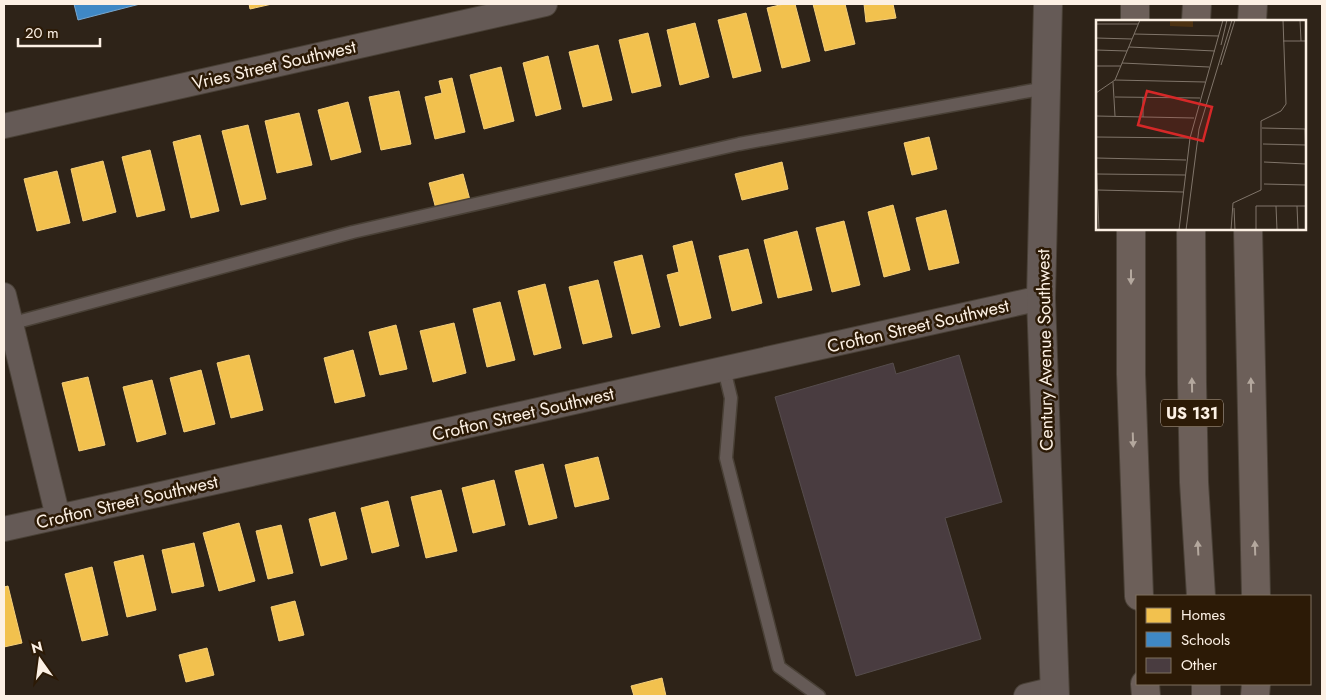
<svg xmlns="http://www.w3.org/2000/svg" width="1326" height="700" viewBox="0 0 1326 700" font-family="Jost,sans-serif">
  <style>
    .homes { fill: #f2c14e; stroke: #f5cf7b }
    .schools { fill: #3f88c5; stroke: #78a7ce }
    .building { fill: #493c40; stroke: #564d4d }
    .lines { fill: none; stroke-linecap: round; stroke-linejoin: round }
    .service-casing { stroke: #494036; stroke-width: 15 }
    .minor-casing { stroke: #494036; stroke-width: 26 }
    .tertiary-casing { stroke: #494036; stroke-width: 30 }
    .motorway-casing { stroke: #494036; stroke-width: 30 }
    .service { stroke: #655a56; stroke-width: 12 }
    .minor { stroke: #655a56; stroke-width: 24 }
    .tertiary { stroke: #655a56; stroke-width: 28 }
    .motorway { stroke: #6c5f59; stroke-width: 28 }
    .oneway { fill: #b4a89e }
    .labels { text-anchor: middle; stroke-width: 5; stroke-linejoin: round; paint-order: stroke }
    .shield { fill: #2c1a06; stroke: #beb0a1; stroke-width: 1 }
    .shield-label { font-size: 16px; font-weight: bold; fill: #fcf0e4 }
    .street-label { font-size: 18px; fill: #fcf0e4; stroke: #2c1a06 }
    .inset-road { fill: none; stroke: #80756a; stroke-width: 1 }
    .view { fill: #d62828; fill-opacity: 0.15; stroke: #d62828; stroke-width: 2.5 }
    .inset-edge { fill: none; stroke: #fcf0e4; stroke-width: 2.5 }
  </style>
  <rect width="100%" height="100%" fill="#2e2318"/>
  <path class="homes" d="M249 4H272L250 9Z
    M784 4H795L810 61 782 68 767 8Z
    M813 4H845L855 44 825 51Z
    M864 4H893L896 18 866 22Z
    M746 13 761 71 733 78 718 20Z
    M695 23 709 77 680 85 667 30Z
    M648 33 661 86 632 93 619 40Z
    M598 45 612 100 583 107 569 52Z
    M548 56 561 109 536 116 523 63Z
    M501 67 514 121 484 129 470 75Z
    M452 78 465 132 435 139 425 97 442 93 439 81Z
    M399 91 411 144 381 150 369 97Z
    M348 102 361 152 331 160 318 110Z
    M299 113 312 165 277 173 265 121Z
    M248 125 266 199 241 205 222 131Z
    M200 135 219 211 191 218 173 142Z
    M929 137 937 169 912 175 904 143Z
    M150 150 165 210 137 217 122 157Z
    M103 161 116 212 83 221 71 169Z
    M782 162 788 189 742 200 735 174Z
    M57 171 70 223 37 231 24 179Z
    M463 174 470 200 436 209 429 183Z
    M893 205 910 270 884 277 868 212Z
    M946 210 959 263 929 270 916 218Z
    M844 221 860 285 832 292 816 228Z
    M797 231 812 290 778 298 764 240Z
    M692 241 711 318 680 326 667 275 679 272 673 246Z
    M748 249 762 303 732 311 719 256Z
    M642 255 660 327 632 334 614 262Z
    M598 280 612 337 583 344 569 287Z
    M545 284 561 348 534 355 518 291Z
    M500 302 515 360 487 367 473 309Z
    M454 323 466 373 433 382 420 331Z
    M396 325 407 369 380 375 369 332Z
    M353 350 365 396 335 403 324 358Z
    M249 355 263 410 231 418 217 363Z
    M201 370 215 424 184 432 170 378Z
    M88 377 105 445 79 451 62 383Z
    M152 380 166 434 137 442 123 387Z
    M598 457 609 499 575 507 565 465Z
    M543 464 557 518 529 525 515 471Z
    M494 480 505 525 473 533 462 488Z
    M441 490 457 551 426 558 411 497Z
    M388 501 399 546 372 553 361 508Z
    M335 512 347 559 321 566 309 519Z
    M239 523 255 581 219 591 203 533Z
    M281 525 293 573 268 579 256 531Z
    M194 543 204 586 172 593 162 550Z
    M143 555 156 610 127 617 114 562Z
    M92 567 108 635 82 641 65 574Z
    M8 586 22 643 4 647V587Z
    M295 601 304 635 279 641 271 607Z
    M207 648 214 675 186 682 179 655Z
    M662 678 666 696H634L631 686Z"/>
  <path class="schools" d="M74 4H140L78 20Z"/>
  <path class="building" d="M959 355 1002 502 945 518 981 639 856 676 775 397 893 363 896 374Z"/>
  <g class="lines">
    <defs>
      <path id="service" d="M6 325 353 232 739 144 1046 88
        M724 369 731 398 726 458 779 667 819 696"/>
      <path id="minor" d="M4 126 545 4
        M4 295 58 517
        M4 529 1041 298
        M1026 696 1055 689"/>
      <path id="tertiary" d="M1048 4 1041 298 1055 696"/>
      <path id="motorway" d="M1135 21V4
        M1196 21 1197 4
        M1252 21 1253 4
        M1131 229V374L1139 596
        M1191 229 1192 383 1194 482 1201 596
        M1248 229 1256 596
        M1145 684 1146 696
        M1206 684V696
        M1255 696 1256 684"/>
    </defs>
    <use href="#service" class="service-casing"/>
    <use href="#minor" class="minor-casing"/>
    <use href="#tertiary" class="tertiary-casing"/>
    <use href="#motorway" class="motorway-casing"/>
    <use href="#service" class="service"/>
    <use href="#minor" class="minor"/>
    <use href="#tertiary" class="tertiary"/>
    <use href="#motorway" class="motorway"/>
  </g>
  <defs><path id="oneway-solid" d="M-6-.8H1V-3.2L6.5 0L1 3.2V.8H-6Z" transform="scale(1.25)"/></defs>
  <g class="oneway">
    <use href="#oneway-solid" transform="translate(1131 277) rotate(90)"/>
    <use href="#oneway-solid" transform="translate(1192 385) rotate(-91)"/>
    <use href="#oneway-solid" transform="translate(1251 385) rotate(-91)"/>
    <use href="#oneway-solid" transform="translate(1133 440) rotate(88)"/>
    <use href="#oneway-solid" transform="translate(1198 548) rotate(-93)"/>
    <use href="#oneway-solid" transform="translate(1255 548) rotate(-92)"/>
  </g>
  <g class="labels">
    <rect class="shield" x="1161" y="399.5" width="62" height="27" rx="4"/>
    <g class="shield-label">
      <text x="1192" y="419">US 131</text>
    </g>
    <g class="street-label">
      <text transform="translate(274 65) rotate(-13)" y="6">Vries Street Southwest</text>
      <text transform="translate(918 326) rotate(-13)" y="6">Crofton Street Southwest</text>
      <text transform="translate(1045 350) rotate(-91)" y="6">Century Avenue Southwest</text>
      <text transform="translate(523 414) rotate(-13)" y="6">Crofton Street Southwest</text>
      <text transform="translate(127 502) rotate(-13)" y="6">Crofton Street Southwest</text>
    </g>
  </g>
  <g transform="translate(1096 20)">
    <rect width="210" height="210" fill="#2e2318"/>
    <path d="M74 0H97V7L74 6Z" fill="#4d3212"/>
    <path class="inset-road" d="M204 0 205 21M0 4H42M38 14 123 16M0 18 36 19M187 21H210M125 25 131 0M33 27 119 31M0 30 31 31M26 43 113 47M125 45 139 0M0 46H25M19 60 109 62M17 62 19 96M0 73 19 60 44 0M19 77 104 78M0 96 98 98M47 97V77M166 108 210 109M209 109 210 150M0 117 94 118M167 124 210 125M0 134 3 210M0 138 90 140M168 142 210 144M1 154 89 155M168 164 210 165M1 170 87 172M180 186 181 210M201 186 202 210M138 188 139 210M83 210 94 118 127 0M90 210 103 109 136 0M135 210 137 183 165 170V101L185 91 190 84 187 0M160 210V186H210"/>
    <path class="view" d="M51 71 116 87 107 121 42 105Z"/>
    <rect width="210" height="210" class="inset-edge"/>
  </g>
  <rect width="1326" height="700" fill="none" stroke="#fcf0e4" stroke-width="10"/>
  <rect x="1136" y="595" width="175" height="90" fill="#2c1a06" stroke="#7f705f"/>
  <rect x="1146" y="608" width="25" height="15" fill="#f2c14e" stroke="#7f705f"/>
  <text x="1181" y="620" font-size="15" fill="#fcf0e4">Homes</text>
  <rect x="1146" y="632" width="25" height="15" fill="#3f88c5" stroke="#7f705f"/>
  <text x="1181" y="645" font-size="15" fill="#fcf0e4">Schools</text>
  <rect x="1146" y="658" width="25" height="15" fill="#493c40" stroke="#7f705f"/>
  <text x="1181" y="670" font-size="15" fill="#fcf0e4">Other</text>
  <g transform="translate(40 660) rotate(346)" stroke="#2c1a06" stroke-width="4" paint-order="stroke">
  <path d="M0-4L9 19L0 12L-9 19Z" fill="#fcf0e4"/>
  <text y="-8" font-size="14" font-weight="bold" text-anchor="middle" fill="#fcf0e4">N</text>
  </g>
  <path d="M18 38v8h82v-8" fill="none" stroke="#fcf0e4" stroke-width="2.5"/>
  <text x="25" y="38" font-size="15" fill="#fcf0e4" stroke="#2c1a06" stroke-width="4" paint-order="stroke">20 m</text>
</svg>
